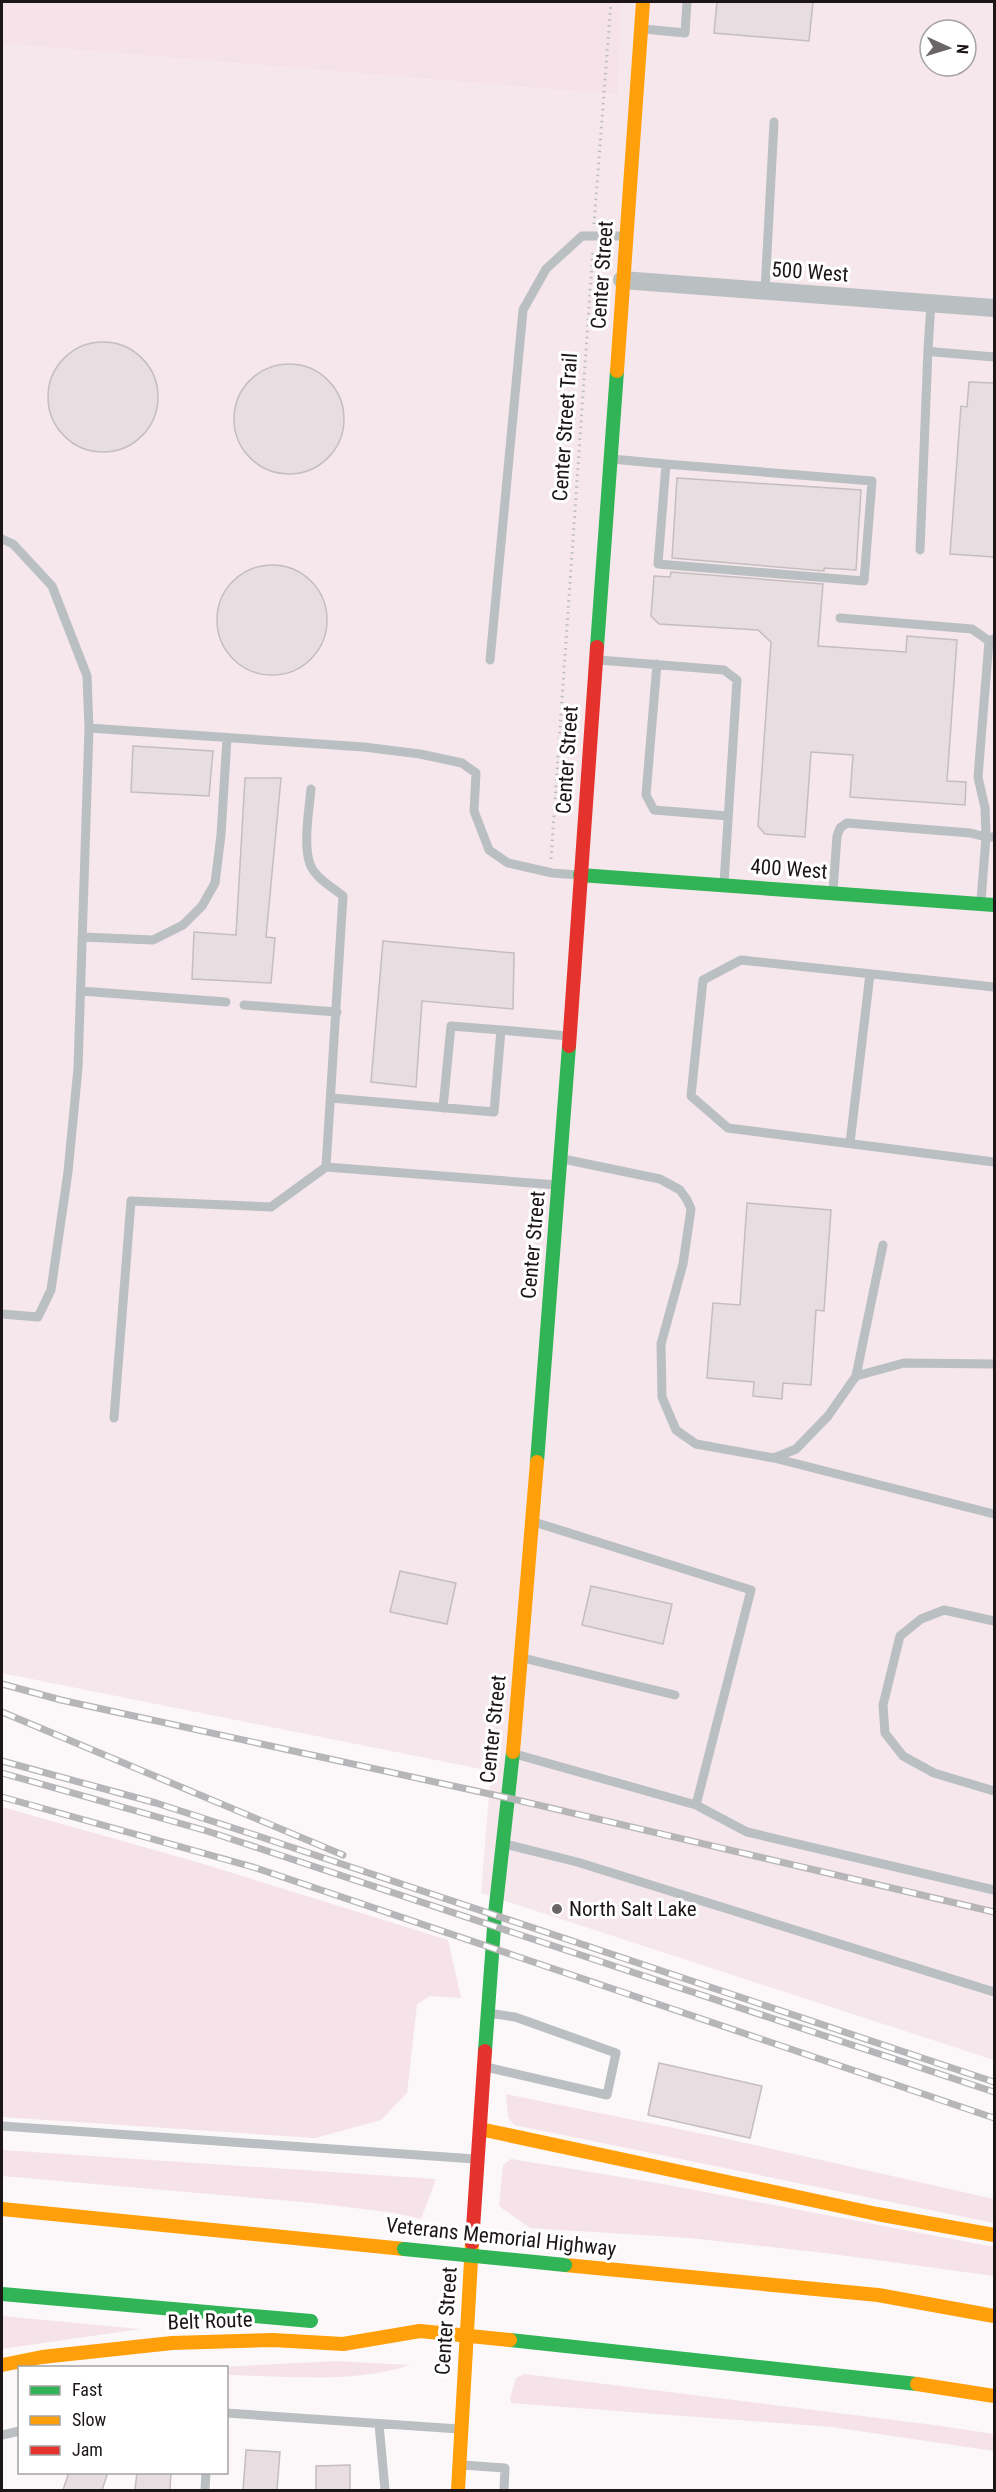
<svg xmlns="http://www.w3.org/2000/svg" width="996" height="2492" viewBox="0 0 996 2492" font-family="'Roboto Condensed',sans-serif">
  <style>
    .built { fill: #f5e7eb; fill-rule: evenodd }
    .green { fill: #f5e3e9 }
    .building { fill: #e8dde1; stroke: #c4bec0; stroke-width: 1.5 }
    .lines { fill: none; stroke-linecap: round; stroke-linejoin: round }
    .path { stroke: #bbbdbf; stroke-width: 3; stroke-dasharray: 1.5 4.5; stroke-linecap: butt }
    .lane { stroke: #babfc1; stroke-width: 9 }
    .street { stroke: #babfc1; stroke-width: 18 }
    .fast { stroke: #30b455; stroke-width: 14 }
    .slow { stroke: #ff9f0a; stroke-width: 14 }
    .jam { stroke: #e5322d; stroke-width: 14 }
    .rail-casing { stroke: #b6b6b8; stroke-width: 7 }
    .rail { stroke: #fff; stroke-width: 4.5; stroke-dasharray: 14; stroke-linecap: butt }
    .fast-bridge { stroke: #30b455; stroke-width: 14 }
    .slow-bridge { stroke: #ff9f0a; stroke-width: 14 }
    .poi-dot { fill: #6a6567; stroke: #fff; stroke-width: 2 }
    .labels { text-anchor: middle; stroke-width: 6; stroke-linejoin: round; paint-order: stroke }
    .street-label { font-size: 21px; fill: #1c1618; stroke: #fff }
    .poi-label { font-size: 21px; fill: #1c1618; stroke: #fff; text-anchor: start }
  </style>
  <rect width="100%" height="100%" fill="#fcf7f9"/>
  <path class="built" d="M621 2H994V2060L481 1893 491 1771 2 1673V44L616 95ZM930 30H966V66H930Z"/>
  <path class="green" d="M2 2H621L617 95 2 44Z
    M2 1807 197 1862 448 1940 461 1998 430 1996 417 2004 407 2093 381 2120 315 2138 2 2117Z
    M506 2094 723 2138 994 2199V2223L514 2125 508 2117Z
    M2 2150 436 2179 421 2219 395 2213 314 2203 2 2176Z
    M511 2159 663 2184 994 2247V2276L825 2253 690 2238 530 2228 499 2206 503 2165Z
    M2 2316 140 2329 2 2349Z
    M336 2361 410 2365C352 2384 286 2376 227 2375L226 2368 223 2367Z
    M524 2374 934 2425 994 2434V2451L832 2427 511 2403 510 2398 516 2378Z"/>
  <path class="building" d="M717 2H813L809 41 714 33Z
    M48 397a55 55 0 1 1 110 0a55 55 0 1 1-110 0Z
    M234 419a55 55 0 1 1 110 0a55 55 0 1 1-110 0Z
    M969 382 994 383V557L950 554 961 406 967 407Z
    M677 478 861 490 856 570 824 568V571L672 558Z
    M217 620a55 55 0 1 1 110 0a55 55 0 1 1-110 0Z
    M671 572 823 584 818 646 906 652 907 636 957 640 947 781 966 782 965 805 850 797 853 755 811 752 805 837 765 834 758 826 771 642 758 630 659 624 651 616 654 576 670 577Z
    M133 746 213 751 209 796 131 792Z
    M245 778H281L266 937 275 938 271 983 192 979 194 932 236 935Z
    M383 941 514 953 513 1009 422 1001 416 1087 371 1082Z
    M747 1203 831 1210 824 1311 816 1310 811 1385 783 1383 782 1399 753 1396 754 1382 707 1378 713 1303 740 1305Z
    M400 1571 456 1583 447 1624 390 1612Z
    M591 1586 672 1604 663 1644 582 1625Z
    M659 2063 762 2086 750 2138 648 2115Z
    M246 2450 280 2452 277 2490H243Z
    M350 2465V2490H316V2466Z
    M69 2472H108L102 2490H63Z
    M137 2472H171L170 2490H135Z"/>
  <g class="lines">
    <path class="path" d="M594 224 611 2
      M551 859 593 249"/>
    <path class="lane" d="M644 29 685 33 687 2
      M765 291 774 122
      M931 303 928 349 935 352 994 357
      M612 459 666 464 658 564 864 581 872 481 666 464
      M2 539 13 544 52 586 87 676 89 728 78 1068 68 1172 51 1290 38 1317 2 1314
      M920 550 928 349
      M840 618 972 629 989 641
      M994 639 989 641 978 777 985 808 986 837H994
      M490 660 523 310 546 269 582 236H625
      M599 660 724 670 737 680 724 883
      M657 664 646 795 654 810 728 816
      M89 728 364 747 420 754 462 763 476 773 474 811 489 850 508 863 552 873 579 875
      M311 789C309 810 303 845 310 864 315 878 332 887 343 896L326 1167 557 1185
      M833 891 837 836 840 828 847 823 970 833 986 837 981 901
      M82 937 153 940 183 925 202 906 215 883 221 835 227 738
      M994 987 741 960 703 980 691 1096 728 1128 994 1162
      M81 991 226 1002
      M244 1005 337 1012
      M331 1098 494 1112 501 1030 568 1036
      M443 1108 451 1026 501 1030
      M850 1143 870 974
      M563 1159 660 1179 680 1190 687 1200 691 1209 683 1264 661 1344 662 1397 676 1430 696 1444 774 1458 796 1449 828 1416 856 1376 883 1245
      M856 1376 904 1363 994 1364
      M114 1418 131 1201 271 1207 326 1167
      M774 1458 994 1514
      M994 1621 944 1610 921 1619 900 1636 883 1705 885 1733 903 1756 934 1773 994 1791
      M523 1658 675 1695
      M515 1754 696 1805 751 1590 534 1522
      M696 1805 747 1832 994 1890
      M505 1844 577 1862 994 1992
      M486 2067 607 2095 616 2053 515 2017 488 2013
      M2 2126 475 2159
      M226 2413 459 2429
      M379 2424 385 2490
      M2 2435 20 2431
      M462 2465 505 2468 504 2490
      M205 2490 206 2472"/>
    <path class="street" d="M622 280 994 308"/>
    <path class="fast" d="M597 647 617 371
      M580 875 994 905
      M537 1462 569 1046
      M485 2051 495 1914 513 1752
      M2 2294 311 2321
      M510 2340 917 2384"/>
    <path class="slow" d="M617 371 643 2
      M513 1752 537 1462
      M480 2129 877 2214 994 2235
      M2 2209 404 2249
      M565 2265 878 2295 994 2316
      M2 2365 42 2357 172 2343 273 2340 343 2344 420 2331
      M917 2384 994 2396
      M458 2490 472 2243"/>
    <path class="jam" d="M569 1046 597 647
      M472 2243 485 2051"/>
    <defs>
      <path id="rail" d="M2 1684 61 1700 508 1798 994 1912
        M2 1712 343 1855
        M2 1761 156 1803 258 1836 994 2082
        M2 1773 207 1831 994 2092
        M2 1797 256 1868 994 2118"/>
    </defs>
    <use href="#rail" class="rail-casing"/>
    <use href="#rail" class="rail"/>
    <path class="fast-bridge" d="M404 2249 565 2265"/>
    <path class="slow-bridge" d="M420 2331 510 2340"/>
  </g>
  <circle class="poi-dot" cx="557" cy="1909" r="6"/>
  <g class="labels">
    <g class="street-label">
      <text transform="translate(810 272) rotate(4)" y="7">500 West</text>
      <text transform="translate(602 275) rotate(-86)" y="7">Center Street</text>
      <text transform="translate(565 427) rotate(-86)" y="7">Center Street Trail</text>
      <text transform="translate(567 760) rotate(-86)" y="7">Center Street</text>
      <text transform="translate(789 869) rotate(4)" y="7">400 West</text>
      <text transform="translate(533 1245) rotate(-85)" y="7">Center Street</text>
      <text transform="translate(493 1729) rotate(-84)" y="7">Center Street</text>
      <text transform="translate(501 2237) rotate(6)" y="7">Veterans Memorial Highway</text>
      <text transform="translate(210 2321) rotate(-2)" y="7">Belt Route</text>
      <text transform="translate(446 2321) rotate(-86)" y="7">Center Street</text>
    </g>
    <g class="poi-label">
      <text x="569" y="1916">North Salt Lake</text>
    </g>
  </g>
  <rect width="996" height="2492" fill="none" stroke="#1c1618" stroke-width="6"/>
  <rect x="18" y="2366" width="210" height="108" fill="#ffffff" stroke="#a4a2a3" stroke-width="1.5"/>
  <rect x="30" y="2386" width="30" height="9" fill="#30b455" stroke="#a4a2a3" stroke-width="1.5"/>
  <text x="72" y="2396" font-size="18" fill="#1c1618">Fast</text>
  <rect x="30" y="2416" width="30" height="9" fill="#ff9f0a" stroke="#a4a2a3" stroke-width="1.5"/>
  <text x="72" y="2426" font-size="18" fill="#1c1618">Slow</text>
  <rect x="30" y="2446" width="30" height="9" fill="#e5322d" stroke="#a4a2a3" stroke-width="1.5"/>
  <text x="72" y="2456" font-size="18" fill="#1c1618">Jam</text>
  <g transform="translate(948 48) rotate(94)"><circle r="28" fill="#ffffff" stroke="#a4a2a3" stroke-width="1.5"/>
  <path d="M0-4.5L10 22L0 15L-10 22Z" fill="#6a6567"/>
  <text y="-9" font-size="16" font-weight="bold" text-anchor="middle" fill="#1c1618">N</text>
  </g>
</svg>
